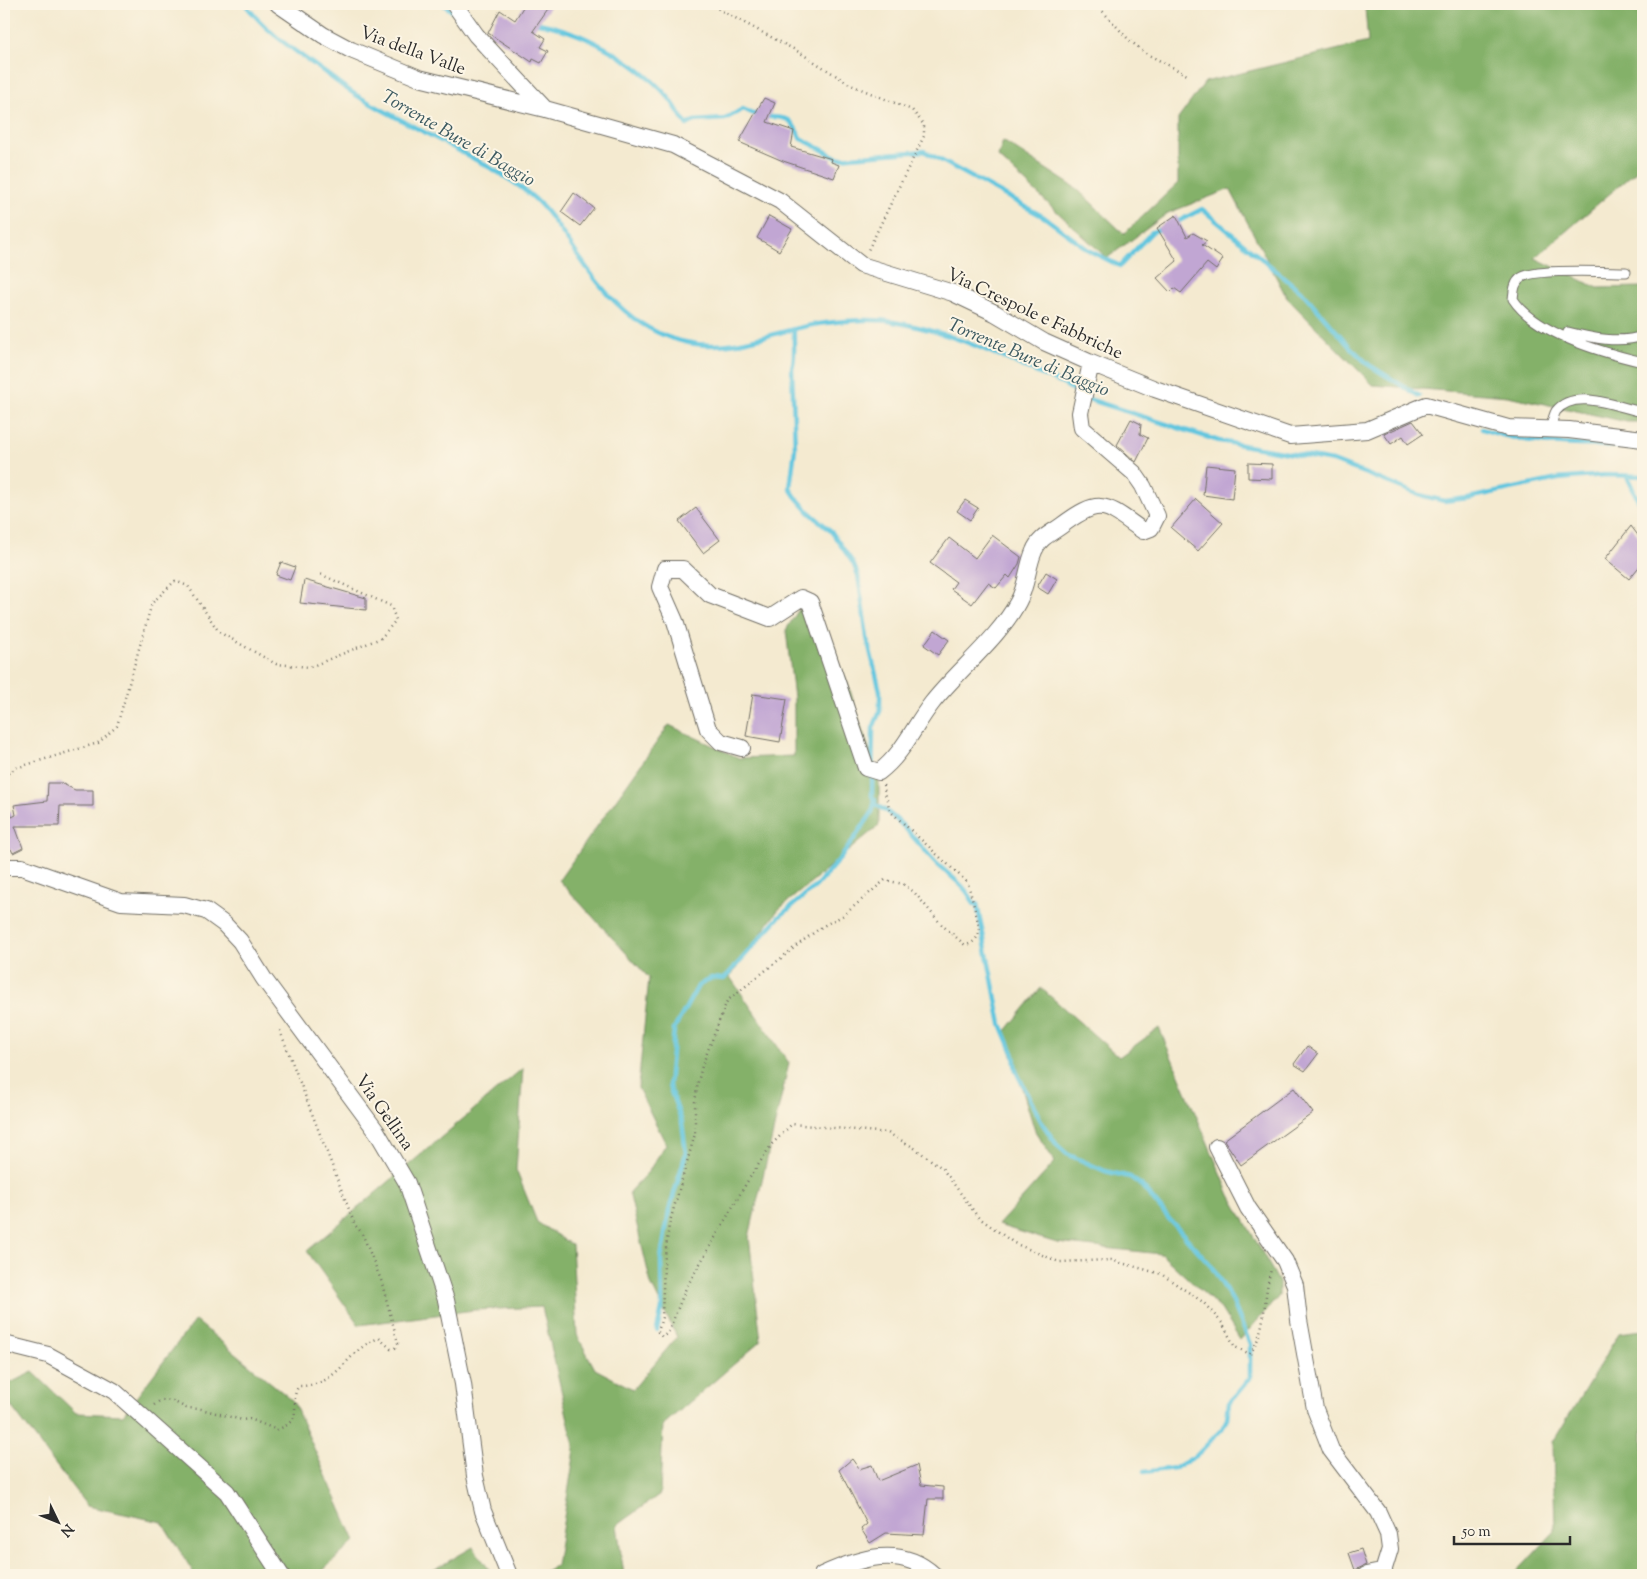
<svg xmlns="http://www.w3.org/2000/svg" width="1647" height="1579" viewBox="0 0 1647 1579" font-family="'Sorts Mill Goudy',serif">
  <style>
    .forest { fill: #84b169; stroke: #586e4a }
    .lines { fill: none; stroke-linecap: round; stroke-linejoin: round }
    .stream { stroke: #62c6df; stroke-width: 4.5 }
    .building { fill: #c1a6d3 }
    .service-casing { stroke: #716e65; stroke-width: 11 }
    .minor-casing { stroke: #716e65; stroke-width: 18 }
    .path { stroke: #716e65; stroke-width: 2.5; stroke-dasharray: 1 4; stroke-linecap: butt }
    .service { stroke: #fff; stroke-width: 9 }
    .minor { stroke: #fff; stroke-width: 16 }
    .labels { text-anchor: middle; stroke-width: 4; stroke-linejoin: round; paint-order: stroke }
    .street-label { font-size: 18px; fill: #2b2b2b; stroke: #fcf5e5 }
    .water-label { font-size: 19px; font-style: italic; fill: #3c5a61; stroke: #fcf5e5 }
  </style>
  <rect width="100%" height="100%" fill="#fcf5e5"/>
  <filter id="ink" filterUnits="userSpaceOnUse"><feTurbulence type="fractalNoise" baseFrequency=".02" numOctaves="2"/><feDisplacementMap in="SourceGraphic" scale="10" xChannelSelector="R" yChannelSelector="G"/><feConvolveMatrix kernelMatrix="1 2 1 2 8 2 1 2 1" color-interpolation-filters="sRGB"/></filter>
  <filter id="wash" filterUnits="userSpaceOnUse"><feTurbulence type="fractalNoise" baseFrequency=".0096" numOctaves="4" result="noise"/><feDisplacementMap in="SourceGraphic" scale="20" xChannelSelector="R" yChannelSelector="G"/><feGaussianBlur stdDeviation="1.12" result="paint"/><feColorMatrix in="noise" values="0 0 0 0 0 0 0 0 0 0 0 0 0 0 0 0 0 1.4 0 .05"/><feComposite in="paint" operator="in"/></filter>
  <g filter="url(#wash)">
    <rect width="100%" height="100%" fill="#f4ead0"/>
    <path class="forest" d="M1345 4H1643V165L1535 258 1598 288 1643 287V422H1627L1508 396 1373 385 1287 298 1230 189 1168 213 1107 258 998 157 1003 141 1077 189 1124 234 1178 183V119L1205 82 1368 42 1365 8Z
      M799 609 817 618 849 687 879 781V825L778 910 730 977 789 1063 749 1237 761 1341 663 1425 660 1494 617 1525 624 1575H537L556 1566 575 1450 542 1307 474 1310 359 1325 307 1251 523 1068 516 1170 537 1222 572 1245 577 1335 595 1369 633 1389 677 1337 651 1284 629 1192 648 1172 666 1144 638 1088 649 978 559 880 669 725 739 758 794 756V698L786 630Z
      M1041 988 1119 1057 1159 1028 1230 1195 1279 1282V1296L1240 1340 1221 1309 1161 1254 1057 1243 998 1225 1055 1162 1035 1131 1005 1032Z
      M195 1320 293 1401 355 1541 318 1575H195L162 1522 87 1506 4 1397V1386L33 1372 76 1413 123 1415Z
      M1643 1330V1575H1514L1555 1531 1553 1442 1619 1333Z
      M473 1547 493 1575H425Z"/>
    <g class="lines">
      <path class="stream" d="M245 4C263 28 285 44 309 61 325 72 340 85 356 95 388 114 421 130 454 148 481 163 512 178 535 199 548 211 558 227 568 241 598 285 629 330 685 342 735 354 778 328 826 323 848 321 872 318 894 322 955 332 1009 361 1065 385L1081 395
        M443 4 452 11
        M532 22C580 29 636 60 668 97 675 105 680 116 687 125L694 121 725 119 743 109C748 111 753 114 758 115 782 121 789 110 800 138L838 158 924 151 1044 217 1090 251 1120 266 1152 232 1163 228
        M1175 223 1202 209 1304 294 1351 348 1369 365 1419 396
        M1088 399 1219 441 1333 461 1420 495 1444 501 1468 498 1558 479 1605 475 1643 476
        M1482 429C1530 447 1586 444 1637 448
        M1627 476 1643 511
        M874 804C901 817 917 844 938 865 951 877 967 887 974 904H977L1001 1024 1014 1055 1016 1071 1042 1123 1057 1145 1067 1154 1105 1171 1130 1177 1141 1185 1170 1220 1210 1264 1232 1300 1250 1344V1378L1229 1403 1227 1419 1222 1429 1196 1456 1175 1468 1144 1472
        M657 1330 662 1309 661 1258 669 1211 686 1153 682 1122 669 1086 674 1029 698 986 711 978 724 979 779 917 816 886 842 856 872 813 875 800 872 796 873 728 880 711V691L867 638 858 575 853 563 831 531 809 512 795 496 790 488 795 449 792 368C796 356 793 342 794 329"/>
    </g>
    <g id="blocks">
      <path class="building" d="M525 4H552L533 31 545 39 540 47 548 51 541 63 533 59 532 62 488 33 500 10 515 20Z
        M764 98 775 103 767 122 794 131 791 147 832 159 831 162 839 165 834 178 783 161 739 142Z
        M574 193 594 208 580 226 561 212Z
        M1176 215 1187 237 1193 233 1207 241 1202 245 1223 259 1216 270 1207 263 1181 293 1174 288 1170 292 1157 278 1177 261 1157 228Z
        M769 216 792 229 779 251 757 238Z
        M1131 419 1141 424 1140 434 1148 438 1136 462 1117 445Z
        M1413 421 1423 434 1408 444 1403 436 1391 444 1384 434Z
        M1248 463 1272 464V479L1248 478Z
        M1206 465 1235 468 1232 499 1203 495Z
        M1196 499 1223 523 1198 551 1171 528Z
        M965 500 978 508 970 520 957 511Z
        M696 508 720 540 703 553 679 521Z
        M1631 526 1643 542V562L1629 579 1605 559Z
        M992 535 1021 557 1019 564 1010 578 1007 575 996 588 988 583 972 604 951 589 956 582 930 563 949 538 975 558Z
        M281 562 295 567 290 580 276 575Z
        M1046 572 1057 579 1048 594 1037 587Z
        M304 580 366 598V610L300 603Z
        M935 630 949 640 938 655 924 645Z
        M753 694 787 699 780 742 746 736Z
        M48 783H61L75 790H93V806H60L59 826H15L23 848 13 853 11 849 4 851V799L12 817 16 815 14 805 47 801Z
        M1307 1046 1318 1054 1305 1071 1294 1064Z
        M1294 1088 1313 1113 1241 1165 1224 1140Z
        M852 1459 859 1469 872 1465 878 1481 917 1465 921 1485 943 1487V1499H928L924 1535 886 1533 870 1543 861 1529 867 1524 839 1470Z
        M1361 1549 1366 1565 1355 1570 1349 1553Z"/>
    </g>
  </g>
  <g filter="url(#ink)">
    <use href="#blocks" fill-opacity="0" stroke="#716e65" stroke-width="1"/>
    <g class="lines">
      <defs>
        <path id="service" d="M1626 272C1607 272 1533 268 1521 278 1514 283 1514 291 1513 299 1536 334 1604 353 1643 362
          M1568 332C1592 338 1619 344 1643 336
          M1550 430C1552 424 1553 416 1556 411 1575 387 1619 408 1643 412"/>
        <path id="minor" d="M278 4 323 35 351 50 419 78 545 109 673 145 780 201 861 265 953 293 995 313 1044 342 1091 363 1155 389 1290 436 1367 430 1426 405 1508 428 1569 430 1643 439
          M454 4 476 35 545 109
          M742 748 721 742 708 729 675 621 660 587 665 569H683L710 595 770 618 801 598 810 602 866 768 879 772C903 754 914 726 932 703 957 671 999 638 1018 602 1027 586 1027 567 1034 551 1039 538 1050 534 1061 526 1101 496 1105 504 1143 531L1151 528 1157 516 1143 486 1134 473 1082 428 1080 413 1091 363
          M4 867H22L121 902 184 905 206 911 224 924 240 941 264 979 377 1132 407 1183 446 1300 463 1384 475 1476 483 1511 509 1575
          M1217 1147 1248 1208 1285 1261 1295 1285 1299 1320 1315 1409 1331 1450 1378 1512 1388 1534 1390 1549 1382 1575
          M4 1344 48 1355 114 1391 227 1492 281 1575
          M822 1575C859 1558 901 1544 934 1575
          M1366 1575 1376 1573 1383 1575"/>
      </defs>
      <use href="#service" class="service-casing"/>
      <use href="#minor" class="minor-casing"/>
      <path class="path" d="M709 4 799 52 851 85 912 110 924 125V136L868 250
        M1096 4 1129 40 1147 54 1189 76
        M4 776 16 768 98 743 117 726 152 603 175 581 188 586 219 632 276 664 310 667 381 638 396 620 391 606 320 574
        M883 785 890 811 968 883 980 930C978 938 973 944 965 945L941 924 914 892 903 884 885 880 844 915 823 926 804 940 727 1001 702 1066 698 1082 695 1102V1134L669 1225 664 1264 662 1317 658 1332 662 1337 668 1333 686 1288 747 1182 772 1144 792 1124 888 1133 913 1147 942 1168 978 1217 1014 1243 1059 1262 1111 1260 1161 1274 1203 1302 1222 1323 1235 1347 1250 1354C1268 1327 1262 1300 1271 1270
        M154 1405 161 1400 173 1401 186 1408 201 1409 242 1420 250 1419 277 1430C282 1427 288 1426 291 1421 300 1412 290 1397 299 1386 341 1386 344 1351 379 1338L391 1349 395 1348 398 1343 381 1280 362 1233 355 1225 279 1028"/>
      <use href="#service" class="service"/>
      <use href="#minor" class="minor"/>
    </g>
  </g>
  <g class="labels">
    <g class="street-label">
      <text transform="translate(413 50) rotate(20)" y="6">Via della Valle</text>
      <text transform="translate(1035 313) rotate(25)" y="6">Via Crespole e Fabbriche</text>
      <text transform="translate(385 1112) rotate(55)" y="6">Via Gellina</text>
    </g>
    <g class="water-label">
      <text transform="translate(459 137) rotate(30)" y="7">Torrente Bure di Baggio</text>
      <text transform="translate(1029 356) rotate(23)" y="7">Torrente Bure di Baggio</text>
    </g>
  </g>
  <rect width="1647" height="1579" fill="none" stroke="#fcf5e5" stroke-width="20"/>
  <g transform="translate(58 1522) rotate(133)" stroke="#fcf5e5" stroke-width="4" paint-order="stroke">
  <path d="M0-4L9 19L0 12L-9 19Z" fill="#2b2b2b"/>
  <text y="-8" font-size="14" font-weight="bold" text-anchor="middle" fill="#2b2b2b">N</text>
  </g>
  <path d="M1454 1536v8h116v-8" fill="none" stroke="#2b2b2b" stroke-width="2.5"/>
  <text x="1462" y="1536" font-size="15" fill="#2b2b2b" stroke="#fcf5e5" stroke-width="4" paint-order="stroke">50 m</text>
</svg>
